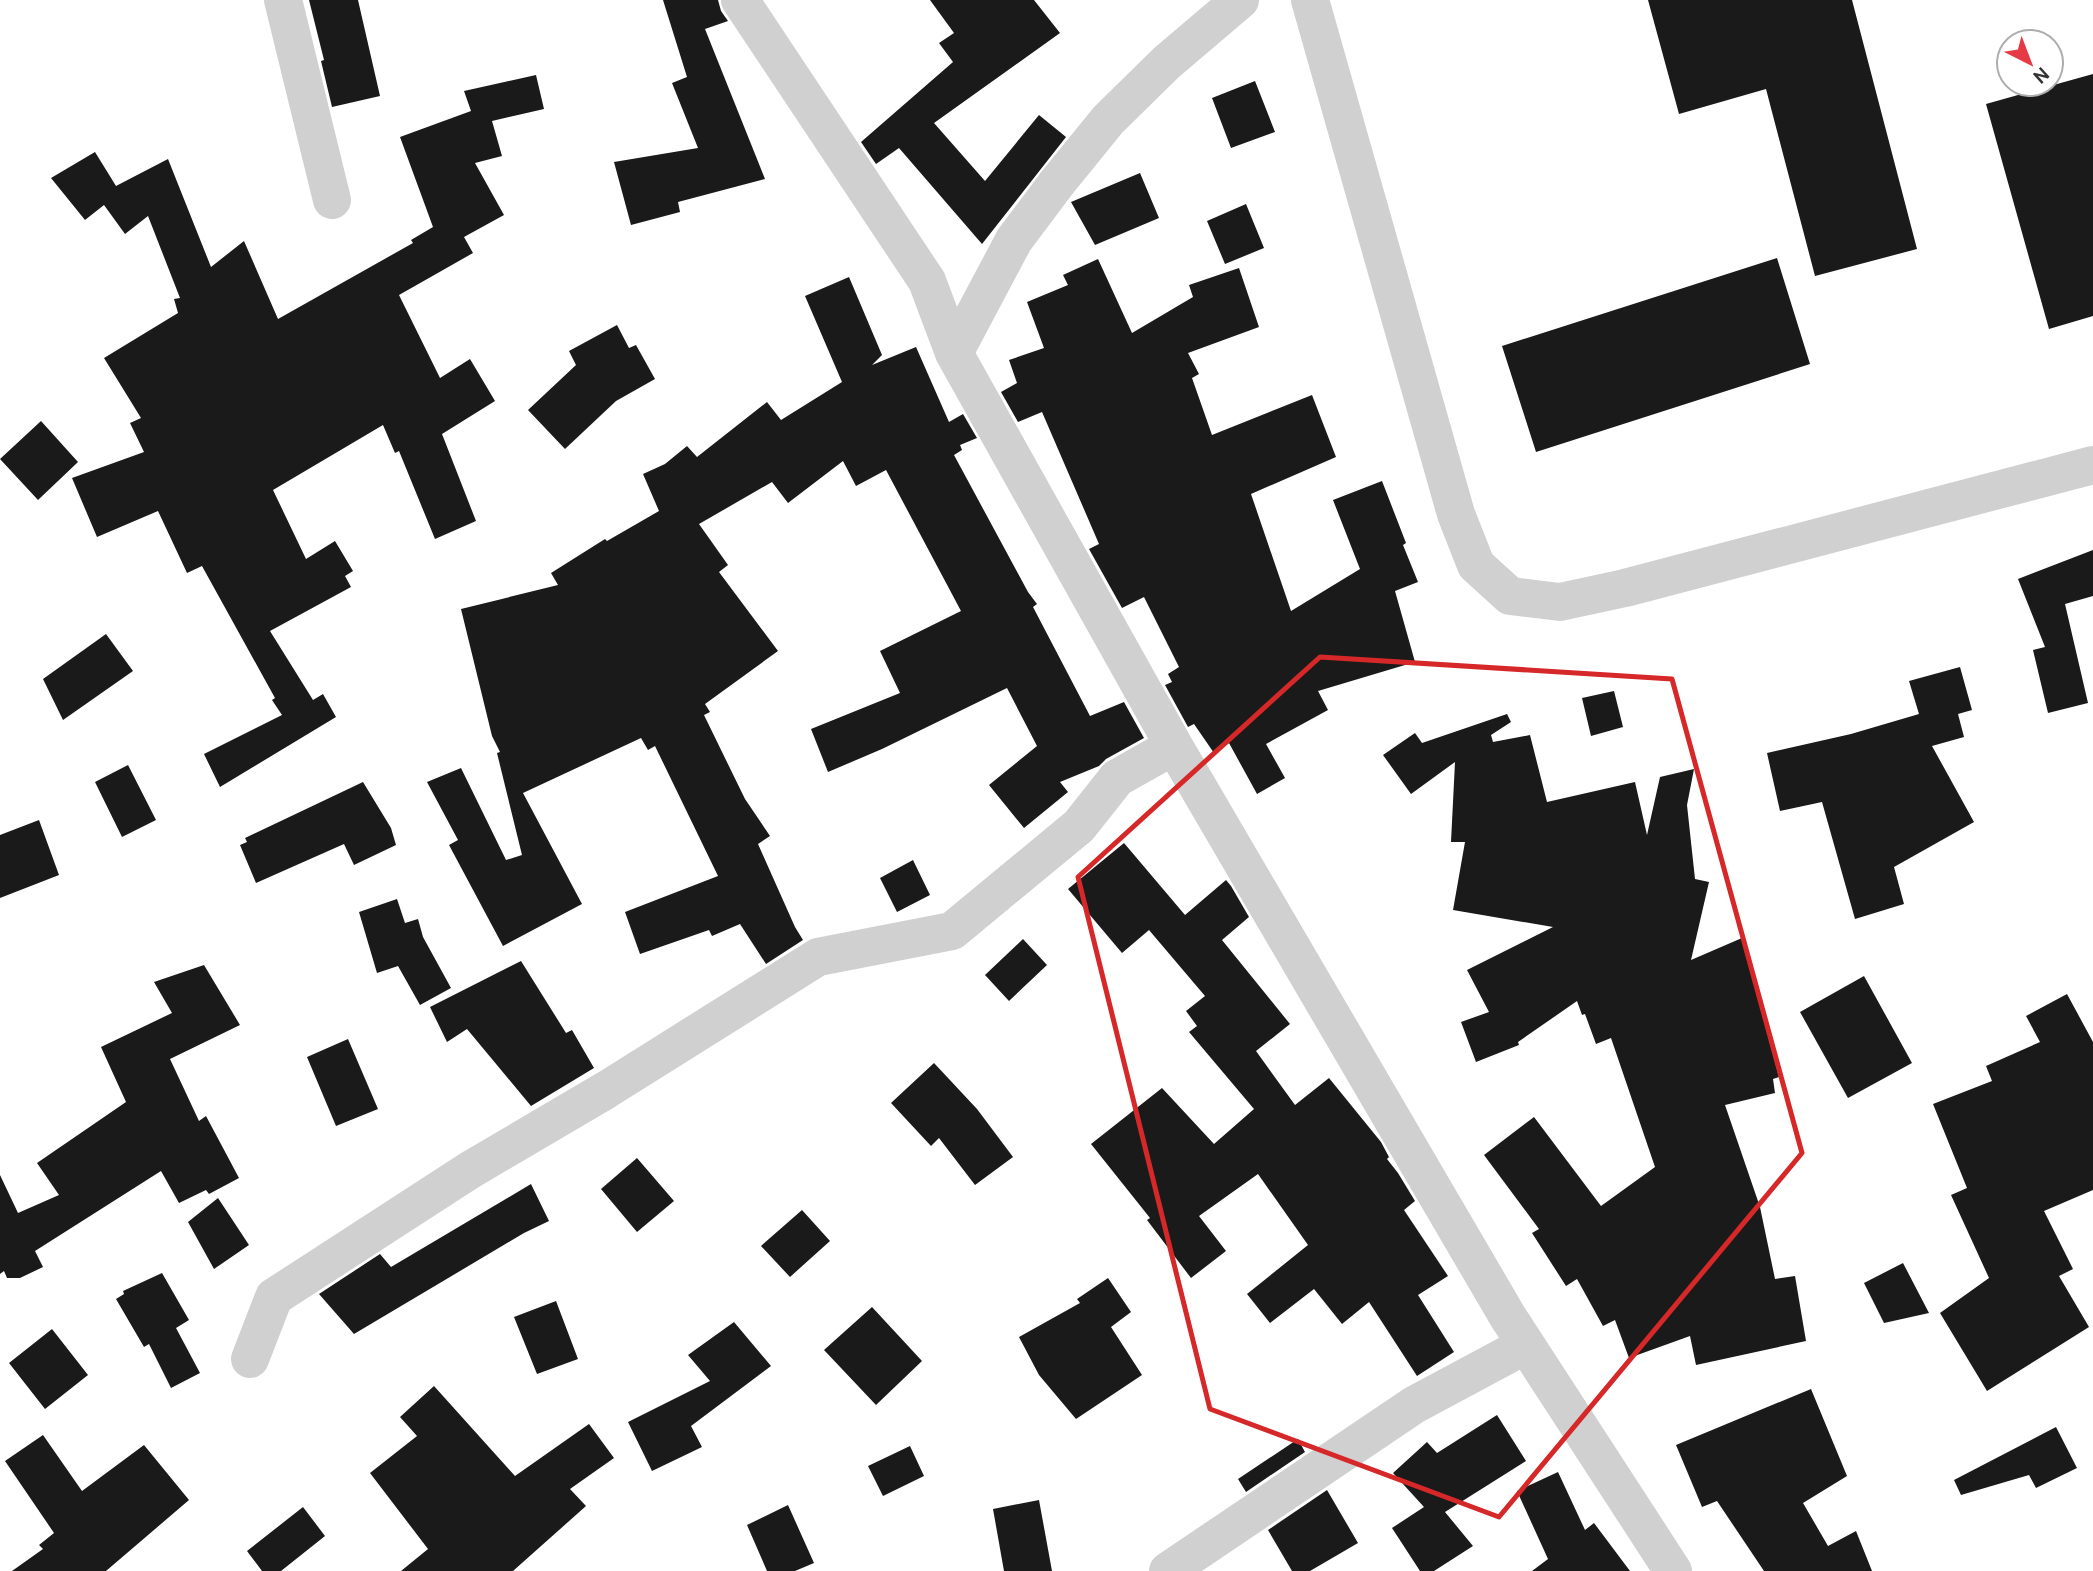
<svg xmlns="http://www.w3.org/2000/svg" width="2093" height="1571" viewBox="0 0 2093 1571" font-family="Cabin,sans-serif">
  <style>
    .building { fill: #1a1a1a }
    .lines { fill: none; stroke-linecap: round; stroke-linejoin: round }
    .minor { stroke: #d0d0d0; stroke-width: 38 }
    .marked { fill: none; stroke: #d62828; stroke-width: 5; stroke-linejoin: round }
  </style>
  <rect width="100%" height="100%" fill="#fff"/>
  <path class="building" d="M309 0H358L380 96 332 107 321 61 324 60Z
    M663 0H718L721 11 728 21 705 29 765 179 678 202 680 212 631 225 614 162 698 148 672 83 687 77Z
    M930 0H1034L1060 33 934 123 985 181 1039 115 1066 137 982 244 899 148 876 164 861 142 953 62 939 43 954 33Z
    M1648 0H1852L1917 249 1815 276 1766 89 1679 114Z
    M2093 74V316L2049 329 1986 104Z
    M536 75 544 109 492 121 502 156 475 163 504 215 464 237 473 253 399 295 440 378 470 359 495 401 442 434 476 521 435 539 399 451 395 453 383 425 273 490 306 559 335 541 353 571 345 576 351 587 270 631 313 700 323 694 336 717 220 787 204 754 282 715 272 700 275 698 202 566 187 573 158 511 97 537 72 478 144 452 130 423 141 418 104 358 178 313 174 299 180 298 148 216 125 234 104 205 85 220 51 178 95 152 116 186 168 159 211 267 244 241 278 319 413 243 411 240 433 227 400 137 471 111 464 91Z
    M1255 81 1275 132 1231 148 1212 98Z
    M1140 173 1159 218 1095 245 1071 202Z
    M1246 204 1264 248 1225 264 1207 221Z
    M1777 258 1810 364 1536 452 1502 346Z
    M1098 259 1132 333 1193 297 1189 285 1239 268 1259 327 1188 353 1199 374 1192 378 1212 435 1312 395 1336 457 1251 494 1291 611 1360 569 1333 500 1382 481 1406 543 1403 545 1418 582 1395 591 1415 662 1318 691 1328 710 1266 744 1285 778 1257 794 1229 743 1214 753 1194 724 1188 727 1165 685 1172 682 1168 674 1179 667 1144 597 1122 608 1089 549 1099 544 1042 412 1018 422 1001 392 1017 383 1009 360 1044 348 1027 302 1068 285 1063 275Z
    M849 277 882 355 872 365 916 347 949 422 963 414 977 438 960 445 962 450 954 455 1028 592 1037 604 1033 607 1090 716 1124 702 1144 738 1106 759 1099 766 1060 782 1068 792 1024 828 989 785 1037 746 1007 688 882 749 828 772 811 729 900 693 880 651 961 611 886 470 856 486 843 461 788 503 772 482 699 524 728 565 719 572 778 651 705 704 710 712 704 715 745 799 770 836 758 844 795 927 803 940 766 964 740 924 712 936 709 930 640 954 625 912 718 876 655 746 648 750 641 738 523 793 582 904 503 946 449 845 458 840 427 782 461 768 506 860 522 855 497 753 500 752 492 736 461 609 558 585 551 573 605 539 607 541 659 511 643 474 665 464 687 446 697 457 767 402 781 420 842 382 805 296Z
    M617 325 629 348 636 345 655 379 616 401 565 449 528 410 576 365 569 351Z
    M41 421 78 462 38 500 0 459Z
    M2093 550V596L2065 604 2088 703 2048 713 2033 650 2045 647 2018 579Z
    M106 634 133 671 63 720 43 679Z
    M1960 667 1972 710 1958 714 1964 737 1932 746 1974 822 1894 867 1904 904 1855 919 1822 802 1780 811 1767 753 1851 734 1919 714 1909 681Z
    M1614 691 1623 727 1591 736 1582 698Z
    M1507 714 1511 722 1491 735 1493 742 1530 735 1547 802 1635 782 1647 835 1660 777 1694 769 1687 805 1695 879 1709 882 1691 960 1742 938 1779 1077 1773 1079 1775 1093 1725 1105 1760 1207 1775 1279 1795 1276 1806 1341 1696 1365 1690 1336 1629 1358 1615 1320 1603 1326 1577 1279 1566 1286 1532 1233 1539 1229 1484 1155 1534 1117 1601 1206 1655 1167 1611 1038 1596 1044 1585 1014 1582 1015 1577 1001 1518 1042 1519 1045 1476 1062 1461 1022 1489 1012 1467 970 1553 927 1453 910 1465 842H1451L1455 762 1411 794 1383 755 1415 733 1422 743Z
    M128 765 156 820 122 837 95 782Z
    M363 782 391 828 396 845 354 865 344 844 256 883 240 845 247 842 245 838Z
    M39 820 59 875 0 898V835Z
    M1124 843 1185 915 1226 880 1231 886 1249 917 1222 940 1290 1024 1256 1051 1295 1105 1329 1078 1381 1142 1389 1157 1387 1159 1398 1173 1415 1201 1404 1210 1448 1276 1418 1295 1454 1352 1417 1376 1369 1302 1342 1324 1314 1289 1270 1323 1247 1294 1308 1245 1258 1174 1199 1216 1226 1251 1191 1278 1147 1220 1150 1218 1091 1144 1162 1088 1214 1144 1254 1109 1189 1032 1197 1026 1186 1011 1205 996 1149 930 1122 953 1068 889Z
    M913 860 930 895 897 912 880 878Z
    M397 899 405 923 418 919 423 937 451 988 420 1005 398 966 377 973 359 912Z
    M1023 939 1047 965 1009 1001 985 975Z
    M521 961 566 1033 572 1030 594 1068 531 1106 467 1029 447 1042 430 1007Z
    M204 965 240 1025 170 1059 199 1121 206 1116 239 1178 209 1194 206 1190 179 1203 161 1171 35 1251 43 1267 20 1278H7L4 1271 0 1274V1175L18 1213 59 1195 37 1163 126 1102 101 1047 172 1013 154 982Z
    M1864 976 1912 1063 1848 1098 1800 1012Z
    M2067 994 2093 1042V1190L2044 1211 2073 1269 2059 1276 2089 1327 1987 1391 1940 1313 1989 1278 1951 1195 1967 1188 1933 1104 1992 1081 1986 1066 2040 1042 2026 1016Z
    M348 1039 378 1109 336 1126 307 1057Z
    M934 1063 977 1109 1013 1157 975 1185 939 1138 931 1146 891 1103Z
    M637 1158 674 1201 637 1232 601 1189Z
    M531 1184 549 1221 524 1233 354 1334 319 1294 380 1254 391 1267Z
    M218 1198 249 1245 214 1269 188 1222Z
    M802 1210 830 1241 790 1277 761 1246Z
    M1903 1263 1929 1313 1884 1323 1864 1283Z
    M162 1273 189 1320 176 1328 200 1373 171 1388 149 1344 144 1347 116 1299 124 1294 123 1291Z
    M1108 1278 1131 1312 1111 1327 1142 1375 1076 1419 1039 1375 1019 1337 1080 1303 1077 1299Z
    M556 1301 578 1359 537 1374 514 1317Z
    M872 1307 922 1361 876 1405 824 1350Z
    M734 1322 771 1366 691 1426 702 1447 652 1471 628 1422 710 1381 688 1355Z
    M52 1329 88 1375 45 1409 9 1363Z
    M434 1386 515 1476 589 1424 614 1458 570 1489 586 1506 513 1571H401L428 1549 370 1473 417 1436 400 1417Z
    M1811 1389 1847 1476 1803 1503 1828 1546 1856 1531 1872 1571H1764L1717 1501 1702 1507 1676 1445Z
    M1497 1415 1526 1461 1445 1512 1473 1546 1434 1571H1420L1392 1528 1424 1507 1393 1473 1427 1442 1437 1453Z
    M2056 1427 2077 1468 2036 1488 2029 1475 1961 1495 1954 1480Z
    M43 1435 82 1491 144 1445 189 1500 106 1571H12L43 1549 39 1545 54 1533 5 1461Z
    M1298 1439 1305 1452 1246 1492 1238 1479Z
    M910 1446 924 1476 883 1496 868 1466Z
    M1558 1472 1585 1530 1594 1523 1630 1571H1532L1548 1559 1517 1491Z
    M1327 1490 1358 1543 1310 1571H1292L1268 1530Z
    M1039 1500 1052 1571H1004L993 1509Z
    M788 1505 814 1563 795 1571H767L747 1525Z
    M303 1507 325 1536 281 1571H262L247 1551Z"/>
  <g class="lines">
    <path class="minor" d="M283 0 332 200
      M740 0 927 281 954 353 1174 746 1508 1317 1673 1571
      M1310 0 1456 514 1476 565 1510 596 1560 602 1625 588 2093 465
      M954 353 1014 240 1056 184 1108 120 1166 63 1240 0
      M250 1359 274 1297 470 1170 606 1090 818 957 952 931 1079 826 1117 778 1174 746
      M1168 1571 1414 1405 1526 1345"/>
  </g>
  <path class="marked" d="M1320 657 1672 679 1802 1153 1499 1517 1210 1409 1078 877Z"/>
  <g transform="translate(2030 63) rotate(138)"><circle r="33" fill="#ffffff" stroke="#adadad" stroke-width="2"/>
  <path d="M0-5L12 26L0 18L-12 26Z" fill="#e63946"/>
  <text y="-10" font-size="19" font-weight="bold" text-anchor="middle" fill="#333333">N</text>
  </g>
</svg>
